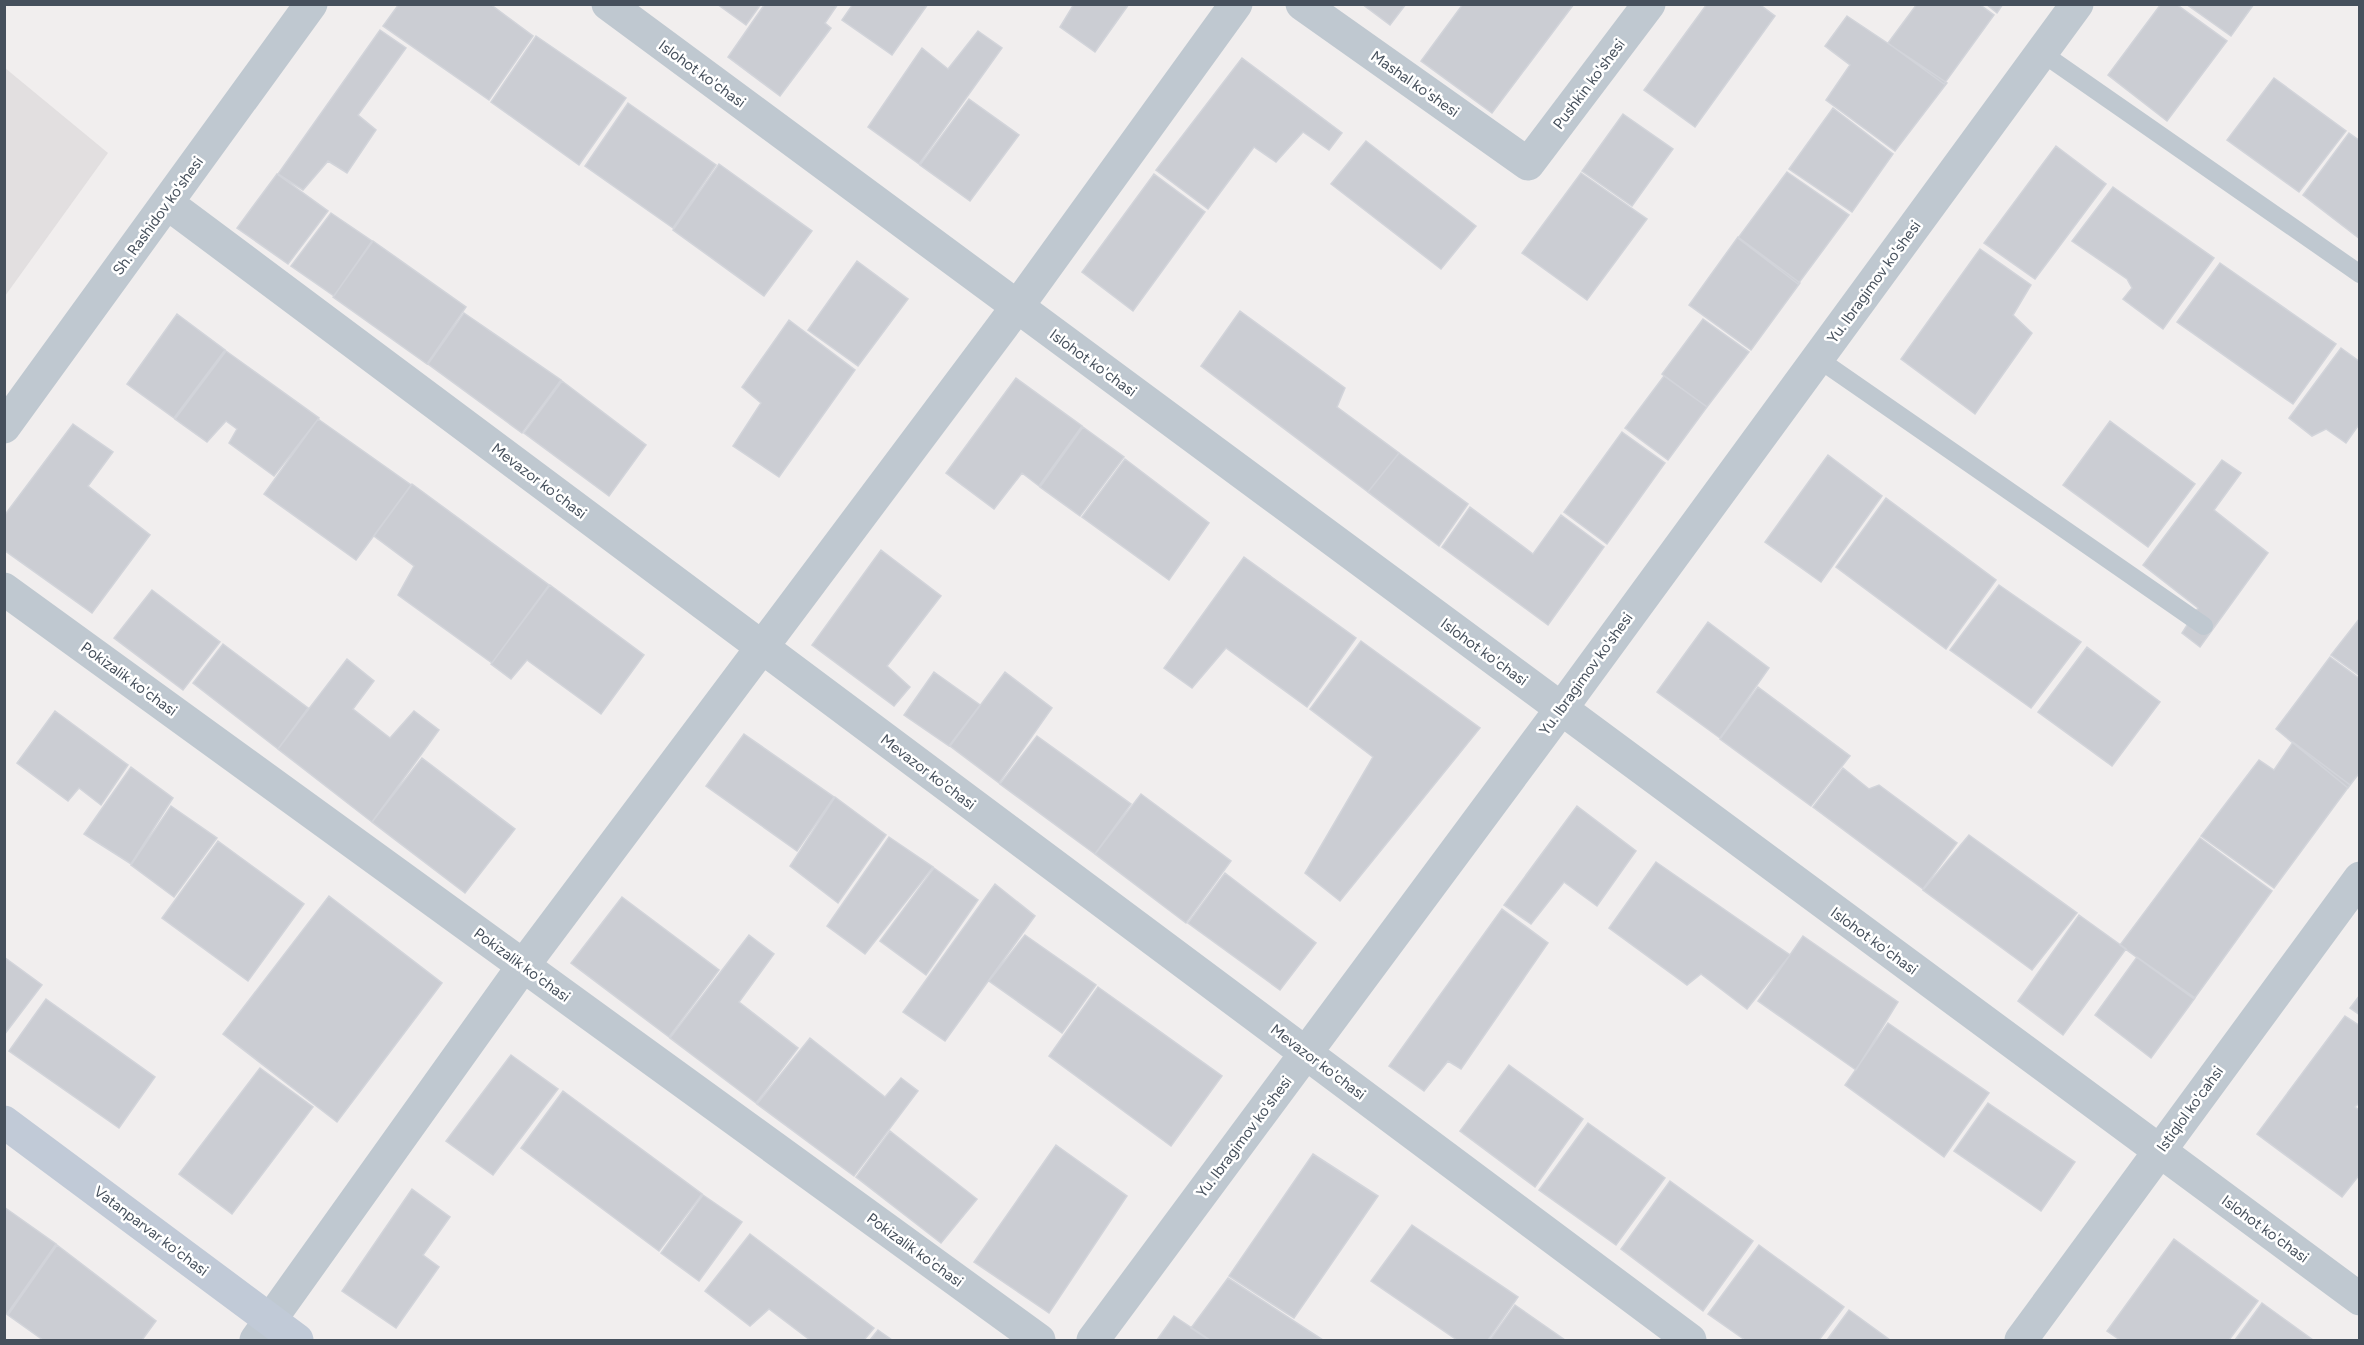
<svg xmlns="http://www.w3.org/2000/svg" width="2364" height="1345" viewBox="0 0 2364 1345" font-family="Figtree,sans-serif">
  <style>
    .education { fill: #e2dfe0 }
    .building { fill: #cbcdd3; stroke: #d2d4da; stroke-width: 1.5 }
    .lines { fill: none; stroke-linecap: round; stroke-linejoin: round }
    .lane { stroke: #bfc8d0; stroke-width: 18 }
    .street { stroke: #bfc8d0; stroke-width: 33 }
    .secondary { stroke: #c1cad7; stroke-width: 33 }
    .labels { text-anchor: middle; stroke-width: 5; stroke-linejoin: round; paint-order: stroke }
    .street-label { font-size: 15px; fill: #46505c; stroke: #fff }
  </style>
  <rect width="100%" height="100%" fill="#f1eeee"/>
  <path class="education" d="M5 68 108 153 5 296Z"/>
  <path class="building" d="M399 4H490L533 36 489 100 383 26Z
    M717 4H761L746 25Z
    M765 4H838L825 23 831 28 780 96 728 57Z
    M853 4H928L892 55 842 20Z
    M1074 4H1129L1095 52 1060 27Z
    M1362 4H1406L1390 25Z
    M1463 4H1574L1492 113 1421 61Z
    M1707 4H1759L1775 16 1695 127 1644 90Z
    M1917 4H1979L1994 15 1944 84 1888 43Z
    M1986 4H2003L1997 13Z
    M2161 4H2176L2227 41 2167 121 2108 75Z
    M2186 4H2254L2231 36Z
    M1847 16 1947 83 1895 151 1826 100 1850 65 1825 46Z
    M380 30 406 48 358 115 376 130 347 173 328 161 303 190 278 174Z
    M978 31 1002 48 919 164 868 127 922 48 948 69Z
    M536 36 626 98 579 165 491 102Z
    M1242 58 1342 133 1329 150 1303 132 1276 162 1254 147 1208 209 1156 170Z
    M2274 78 2346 131 2299 192 2227 140Z
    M969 99 1019 135 970 201 920 165Z
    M628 103 716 165 673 228 585 166Z
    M1833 108 1893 154 1852 212 1789 169Z
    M1623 114 1673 149 1632 206 1582 171Z
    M2349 133 2360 141V239L2303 195Z
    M1366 141 1476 226 1441 269 1331 184Z
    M2056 146 2106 184 2035 279 1984 243Z
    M719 164 812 231 764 296 673 230Z
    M1787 172 1849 215 1798 284 1738 238Z
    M1581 173 1647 219 1587 300 1522 253Z
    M277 174 328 211 288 264 237 228Z
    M1154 174 1205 212 1133 311 1082 272Z
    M2113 187 2214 258 2163 329 2123 299 2132 288 2127 279 2072 241Z
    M331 213 372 241 334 296 291 266Z
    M1738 237 1800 283 1751 350 1689 305Z
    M373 241 466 307 427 364 333 297Z
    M1980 249 2031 285 2013 315 2032 333 1975 414 1901 359Z
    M857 261 908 299 858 366 808 330Z
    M2220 263 2336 344 2293 404 2177 322Z
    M1240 311 1345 388 1337 407 1399 453 1368 492 1201 366Z
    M464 313 561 380 522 433 428 364Z
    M177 314 225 350 174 418 127 384Z
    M1703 319 1749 352 1707 407 1662 374Z
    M789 320 855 370 779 477 733 446 761 403 742 387Z
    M2341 348 2360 362V423L2346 443 2326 429 2312 436 2289 418Z
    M226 351 319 418 274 476 229 443 237 429 226 421 207 442 175 419Z
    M1664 376 1707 407 1668 460 1625 428Z
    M1016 378 1082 426 1039 486 1022 473 994 509 946 473Z
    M562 381 646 445 609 496 524 433Z
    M318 419 411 485 356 560 264 494Z
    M2110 421 2195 484 2148 547 2063 485Z
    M73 424 113 452 88 486 150 535 92 613 4 550V516Z
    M1083 427 1124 457 1080 516 1040 487Z
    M1622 432 1665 463 1607 544 1564 512Z
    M1399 453 1468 504 1439 546 1368 492Z
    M1828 455 1882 496 1821 582 1765 542Z
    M1125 459 1209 523 1169 580 1082 517Z
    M2222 460 2241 473 2214 510 2268 553 2200 647 2182 633 2198 608 2143 565Z
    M412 484 549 585 492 663 398 595 414 566 374 536Z
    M1886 498 1996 580 1946 649 1836 567Z
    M1470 507 1533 554 1561 515 1604 547 1548 625 1442 547Z
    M881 550 941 596 887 666 910 687 894 706 812 645Z
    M1244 557 1356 638 1307 707 1226 648 1192 688 1164 668Z
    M550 585 644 655 601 714 527 660 511 679 491 664Z
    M1999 585 2081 642 2031 708 1950 650Z
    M152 590 220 642 183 690 114 638Z
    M2360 618V676L2331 655Z
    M1708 622 1769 668 1720 738 1657 692Z
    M1361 641 1480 728 1340 901 1305 873 1373 757 1310 709Z
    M223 644 308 708 278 749 193 683Z
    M2087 647 2160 702 2112 766 2038 712Z
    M2330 657 2360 679V772L2348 788 2276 729Z
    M347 659 374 681 353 709 390 738 414 711 439 730 372 822 278 749Z
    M934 672 980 705 949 746 904 715Z
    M1005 672 1052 708 999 783 950 746Z
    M1758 687 1850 756 1811 806 1720 739Z
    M55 711 128 765 101 805 79 788 68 801 17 763Z
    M744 734 834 797 797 851 706 786Z
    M1037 736 1131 804 1095 854 1000 784Z
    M2293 742 2350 785 2274 888 2201 836 2259 760 2274 770Z
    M422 758 515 829 465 893 372 822Z
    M131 767 173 798 131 864 84 834Z
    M1843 768 1869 789 1879 785 1957 843 1923 889 1813 807Z
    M1141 794 1231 861 1186 923 1095 854Z
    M835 797 886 835 838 903 790 866Z
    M171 806 217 838 174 897 131 865Z
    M1577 806 1636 851 1597 906 1564 882 1531 924 1504 905Z
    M1969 835 2077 913 2032 970 1923 890Z
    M889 837 933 867 865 954 827 926Z
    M2200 838 2272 891 2194 999 2120 945Z
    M218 841 304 904 248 981 162 918Z
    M1656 862 1790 955 1747 1009 1701 974 1687 985 1609 928Z
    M934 868 978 900 926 975 880 941Z
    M1225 873 1316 943 1280 990 1188 923Z
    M995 884 1035 916 945 1041 903 1012Z
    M329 896 442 983 337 1122 223 1034Z
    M622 897 719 970 669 1037 571 963Z
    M1502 909 1548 943 1461 1069 1448 1061 1424 1091 1389 1066Z
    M2079 915 2126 949 2063 1035 2018 1001Z
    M749 935 774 954 739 1002 798 1048 756 1103 670 1038Z
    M1025 935 1096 985 1062 1033 989 981Z
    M1803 936 1898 1002 1856 1070 1758 1001Z
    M4 957 42 985 4 1035Z
    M2137 957 2195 998 2151 1058 2095 1015Z
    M1098 987 1222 1076 1171 1146 1049 1056Z
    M2360 995V1015L2350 1008Z
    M46 999 155 1077 119 1128 9 1051Z
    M2345 1016 2360 1026V1102L2355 1107 2360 1111V1174L2342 1197 2257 1134Z
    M1888 1023 1989 1093 1944 1157 1845 1085Z
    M810 1038 885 1097 901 1078 918 1091 854 1176 757 1104Z
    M511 1055 558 1089 493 1175 446 1141Z
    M1509 1065 1583 1119 1535 1187 1460 1131Z
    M260 1068 313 1107 232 1214 179 1174Z
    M563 1091 702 1194 659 1251 521 1148Z
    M1988 1103 2075 1162 2041 1211 1954 1151Z
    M1588 1123 1665 1178 1616 1245 1539 1190Z
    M890 1131 977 1199 941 1243 856 1177Z
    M1056 1145 1127 1196 1049 1313 974 1262Z
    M1313 1154 1378 1196 1294 1318 1229 1276Z
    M1670 1181 1753 1241 1703 1311 1621 1249Z
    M412 1189 450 1217 423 1255 439 1267 396 1328 342 1291Z
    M703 1195 742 1222 699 1281 661 1253Z
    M4 1207 56 1244 7 1314 4 1313Z
    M1412 1225 1518 1297 1488 1340H1457L1371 1281Z
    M750 1234 874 1328 864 1340H810L769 1309 750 1326 705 1291Z
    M2174 1239 2258 1301 2229 1340H2120L2107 1331Z
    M57 1245 156 1321 142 1340H43L8 1315Z
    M1759 1245 1844 1307 1819 1340H1745L1708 1314Z
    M1228 1278 1323 1340H1209L1191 1328Z
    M2262 1303 2313 1340H2235Z
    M1515 1305 1565 1340H1490Z
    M1849 1310 1890 1340H1827Z
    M1174 1316 1210 1340H1157Z
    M878 1330 892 1340H870Z"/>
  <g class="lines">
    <path class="lane" d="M2042 53 2360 274
      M1817 358 2204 626"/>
    <path class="street" d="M608 4 2360 1299
      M1302 4 1528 164 1649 4
      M167 203 1690 1340
      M4 427 311 4
      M4 589 1039 1340
      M256 1340 523 966 1017 307 1236 4
      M1093 1340 1561 709 2077 4
      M2021 1340 2360 878"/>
    <path class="secondary" d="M4 1122 297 1340"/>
  </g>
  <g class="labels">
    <g class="street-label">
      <text transform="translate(702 74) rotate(36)" y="5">Islohot ko'chasi</text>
      <text transform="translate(1415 84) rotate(35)" y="5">Mashal ko'shesi</text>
      <text transform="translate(1589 84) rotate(-53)" y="5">Pushkin ko'shesi</text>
      <text transform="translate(158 216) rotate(-54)" y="5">Sh. Rashidov ko'shesi</text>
      <text transform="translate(1874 282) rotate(-54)" y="5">Yu. Ibragimov ko'shesi</text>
      <text transform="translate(1093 363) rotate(36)" y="5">Islohot ko'chasi</text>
      <text transform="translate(539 481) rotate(37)" y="5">Mevazor ko'chasi</text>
      <text transform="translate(1484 652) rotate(36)" y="5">Islohot ko'chasi</text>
      <text transform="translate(1586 674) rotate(-54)" y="5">Yu. Ibragimov ko'shesi</text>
      <text transform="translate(129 679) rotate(36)" y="5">Pokizalik ko'chasi</text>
      <text transform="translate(928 772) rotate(37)" y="5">Mevazor ko'chasi</text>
      <text transform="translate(1874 941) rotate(36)" y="5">Islohot ko'chasi</text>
      <text transform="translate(522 965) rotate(36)" y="5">Pokizalik ko'chasi</text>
      <text transform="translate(1318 1062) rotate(37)" y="5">Mevazor ko'chasi</text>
      <text transform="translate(2190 1109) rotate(-54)" y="5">Istiqlol ko'cahsi</text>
      <text transform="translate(1244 1137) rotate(-53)" y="5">Yu. Ibragimov ko'shesi</text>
      <text transform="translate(2265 1229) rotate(36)" y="5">Islohot ko'chasi</text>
      <text transform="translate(151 1231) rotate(37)" y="5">Vatanparvar ko'chasi</text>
      <text transform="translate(915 1250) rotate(36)" y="5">Pokizalik ko'chasi</text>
    </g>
  </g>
  <rect width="2364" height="1345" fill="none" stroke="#46505c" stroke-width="12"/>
</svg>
